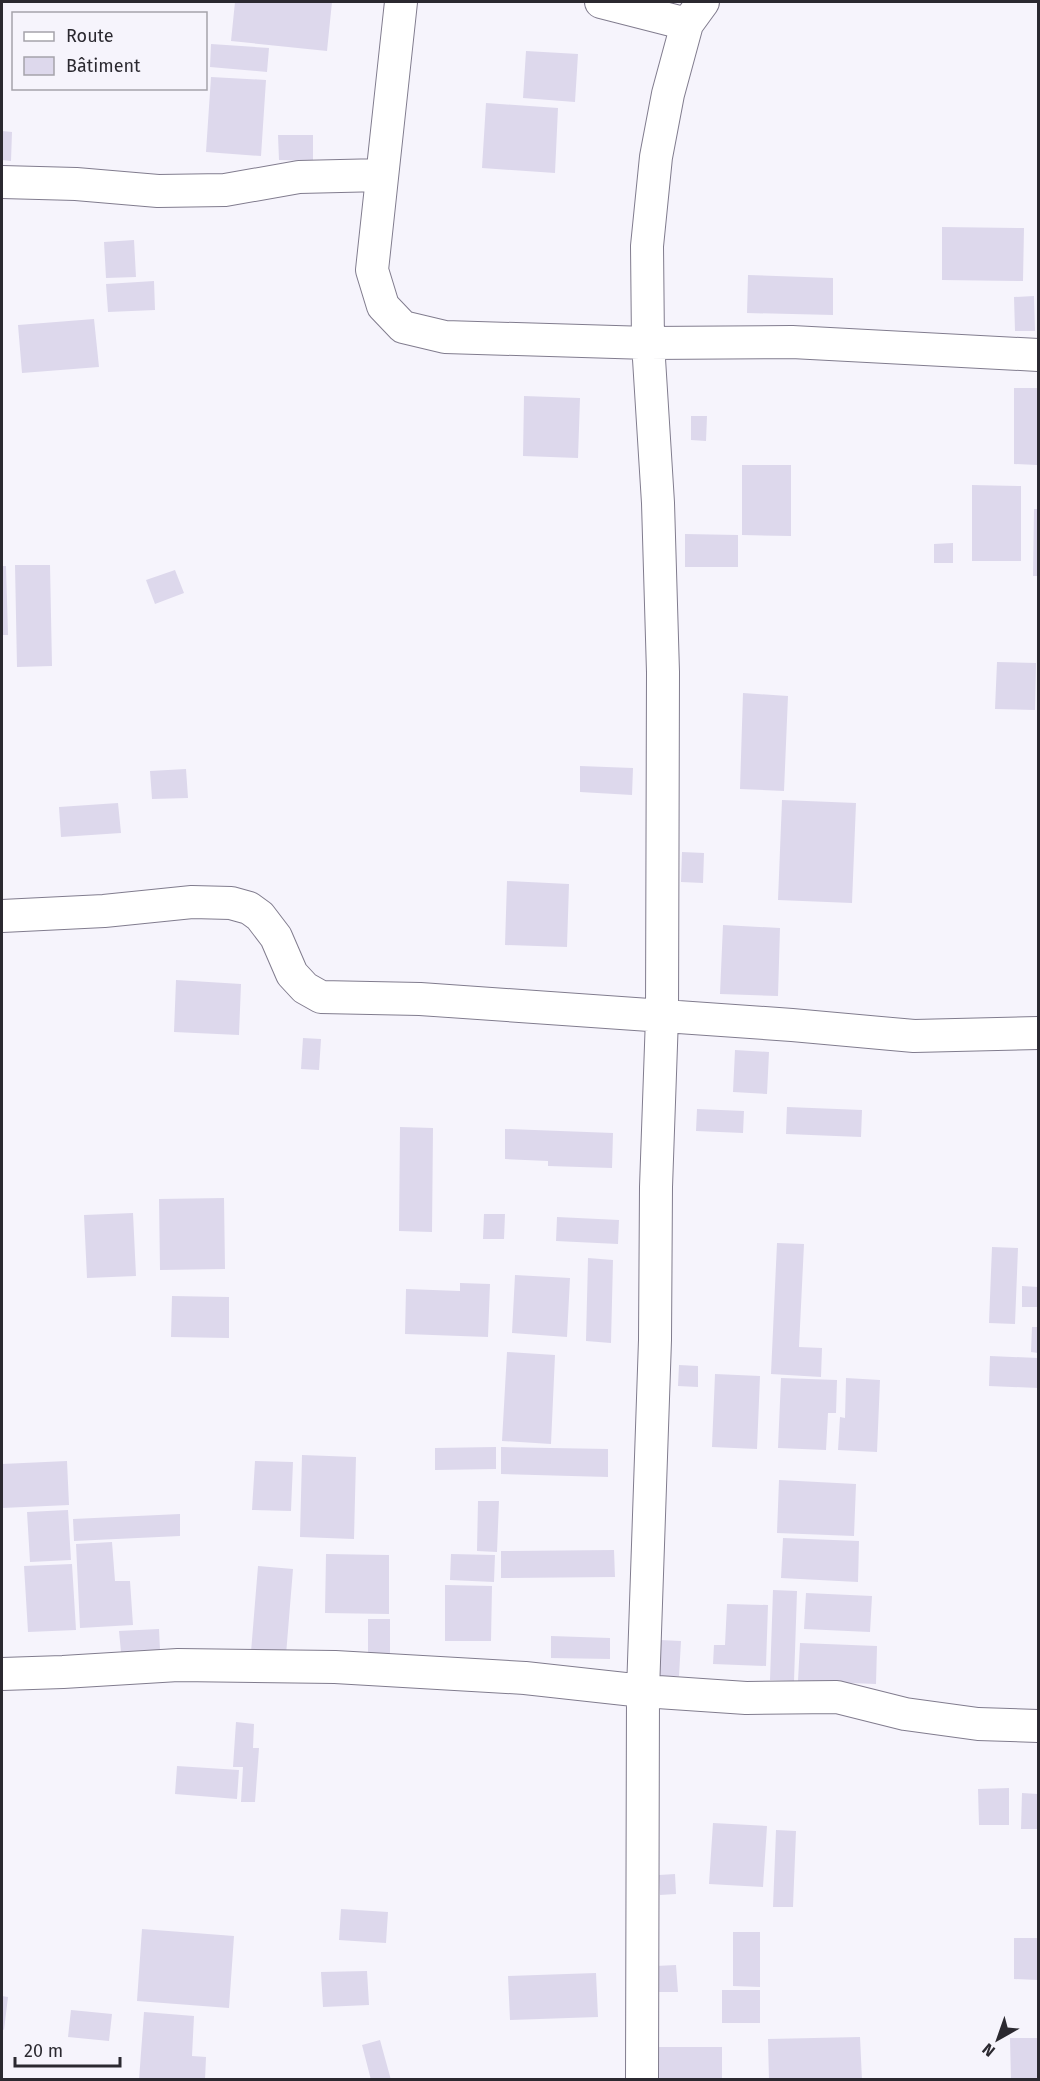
<svg xmlns="http://www.w3.org/2000/svg" width="1040" height="2081" viewBox="0 0 1040 2081" font-family="'Fira Sans',sans-serif">
  <style>
    .building { fill: #ddd8ec }
    .lines { fill: none; stroke-linecap: round; stroke-linejoin: round }
    .street-casing { stroke: #817c8e; stroke-width: 34 }
    .street { stroke: #fff; stroke-width: 32 }
  </style>
  <rect width="100%" height="100%" fill="#f6f4fc"/>
  <path class="building" d="M235 2H332L327 51 231 41Z
    M211 44 269 48 267 72 210 67Z
    M526 51 578 54 575 102 523 98Z
    M211 77 266 80 261 156 206 152Z
    M486 103 558 108 555 173 482 168Z
    M2 131 12 132 11 161 2 160Z
    M278 135H313V161L279 160Z
    M942 227 1024 228 1023 281 942 280Z
    M134 240 136 277 106 278 104 242Z
    M748 275 833 278V315L747 313Z
    M154 281 155 310 108 312 106 284Z
    M1034 296 1035 331H1015L1014 297Z
    M94 319 99 367 22 373 18 325Z
    M1014 388H1037V465L1014 464Z
    M524 396 580 398 578 458 523 456Z
    M691 416H707L706 441 691 440Z
    M742 465H791V536L742 535Z
    M972 485 1021 486V561H972Z
    M1034 509H1038V576H1033Z
    M685 534 738 535V567H685Z
    M953 543V563H934V544Z
    M15 565H50L52 666 17 667Z
    M2 566H6L8 635H2Z
    M175 570 184 593 155 604 146 580Z
    M997 662 1036 663 1035 710 995 709Z
    M743 693 788 696 784 791 740 789Z
    M580 766 633 768 632 795 580 792Z
    M186 769 188 798 152 799 150 771Z
    M782 800 856 803 852 903 778 900Z
    M118 803 121 833 61 837 59 807Z
    M682 852 704 853 703 883 681 882Z
    M507 881 569 884 567 947 505 945Z
    M723 925 780 928 778 996 720 994Z
    M176 980 241 984 239 1035 174 1032Z
    M303 1038 321 1039 319 1070 301 1069Z
    M735 1050 769 1052 767 1094 733 1092Z
    M787 1107 862 1110 861 1137 786 1134Z
    M697 1109 744 1111 743 1133 696 1131Z
    M400 1127 433 1128 432 1232 399 1231Z
    M505 1129 613 1133 612 1168 548 1166V1161L505 1159Z
    M224 1198 225 1269 160 1270 159 1199Z
    M133 1213 136 1276 87 1278 84 1215Z
    M484 1214H505L504 1239H483Z
    M557 1217 619 1220 618 1244 556 1241Z
    M777 1243 804 1244 799 1347 822 1348 821 1377 771 1374Z
    M992 1247 1018 1248 1015 1324 989 1323Z
    M588 1258 613 1260 611 1343 586 1341Z
    M515 1275 570 1278 567 1337 512 1333Z
    M460 1283 490 1284 488 1337 405 1334 406 1289 460 1291Z
    M1022 1286 1038 1287V1307H1022Z
    M172 1296 229 1297V1338L171 1337Z
    M1032 1327H1038V1353L1031 1352Z
    M507 1352 555 1355 551 1444 502 1441Z
    M990 1356 1038 1358V1388L989 1386Z
    M679 1365 698 1366V1387L678 1386Z
    M715 1374 760 1376 757 1449 712 1447Z
    M781 1378 837 1380 836 1413H828L826 1450 778 1448Z
    M846 1378 880 1380 877 1452 838 1450 840 1417 845 1418Z
    M496 1447V1469L435 1470V1448Z
    M501 1447 608 1449V1477L501 1474Z
    M302 1455 356 1457 354 1539 300 1537Z
    M67 1461 69 1505 2 1508V1464Z
    M255 1461 293 1462 291 1511 252 1510Z
    M779 1480 856 1484 854 1536 777 1533Z
    M478 1501H499L497 1552 477 1551Z
    M68 1510 71 1560 30 1562 27 1512Z
    M180 1514V1536L74 1541 73 1519Z
    M783 1538 859 1541 858 1582 781 1578Z
    M112 1542 115 1581H130L133 1625 80 1628 76 1544Z
    M614 1550 615 1577 501 1578V1551Z
    M326 1554 389 1555V1614L325 1613Z
    M451 1554 495 1555 494 1582 450 1580Z
    M72 1564 76 1630 28 1632 24 1566Z
    M258 1566 293 1569 286 1655 251 1652Z
    M445 1585 492 1586 491 1641H445Z
    M773 1590 797 1591 794 1681 770 1680Z
    M806 1593 872 1596 870 1632 804 1629Z
    M727 1604 768 1605 766 1666 713 1664 714 1645H725Z
    M368 1619H390V1657H368Z
    M159 1629 160 1650 121 1652 119 1631Z
    M551 1636 610 1638V1659L551 1658Z
    M660 1640 681 1641 679 1676H659Z
    M800 1643 877 1646 876 1684 798 1681Z
    M236 1722 254 1724 253 1748H259L255 1802H241L243 1767H233Z
    M177 1766 239 1770 237 1799 175 1794Z
    M1009 1788V1825H979L978 1789Z
    M1022 1793 1038 1794V1829H1021Z
    M713 1823 767 1826 763 1887 709 1884Z
    M776 1830 796 1831 793 1907H773Z
    M675 1874 676 1894 660 1895 659 1875Z
    M341 1909 388 1912 386 1943 339 1940Z
    M142 1929 234 1936 229 2008 137 2001Z
    M733 1932H760V1987L733 1986Z
    M1014 1938H1038V1980L1014 1979Z
    M676 1965 678 1992H657L656 1966Z
    M367 1971 369 2005 323 2007 321 1972Z
    M596 1973 598 2017 510 2020 508 1976Z
    M722 1990H760V2023H722Z
    M2 1996 8 1997 4 2030 2 2029Z
    M71 2010 112 2014 109 2041 68 2037Z
    M144 2012 194 2016 192 2056 206 2057 205 2080H139Z
    M860 2037 862 2080H769L768 2039Z
    M1010 2038H1038V2080H1011Z
    M380 2040 391 2080H371L362 2045Z
    M656 2047H722V2079H656Z"/>
  <g class="lines">
    <defs>
      <path id="street" d="M401 2 372 270 383 306 403 327 445 337 648 343 792 342 1038 355
        M601 2 687 24
        M2 182 76 184 158 191 225 190 299 177 382 175
        M2 916 104 911 192 902 231 903 249 908 260 916 276 937 292 974 305 988 321 997 420 999 792 1025 914 1036 1038 1033
        M2 1674 63 1672 178 1665 335 1667 525 1678 643 1691 746 1698 837 1697 905 1714 978 1724 1038 1726
        M642 2080 643 1691 655 1340 656 1187 662 1017 663 672 658 503 648 343 647 246 656 157 668 94 687 24 703 2"/>
    </defs>
    <use href="#street" class="street-casing"/>
    <use href="#street" class="street"/>
  </g>
  <rect width="1040" height="2081" fill="none" stroke="#2b2930" stroke-width="6"/>
  <rect x="12" y="12" width="195" height="78" fill="#f6f4fc" stroke="#a5a3aa" stroke-width="1.5"/>
  <rect x="24" y="32" width="30" height="9" fill="#ffffff" stroke="#a5a3aa" stroke-width="1.5"/>
  <text x="66" y="42" font-size="18" fill="#2b2930">Route</text>
  <rect x="24" y="57" width="30" height="18" fill="#ddd8ec" stroke="#a5a3aa" stroke-width="1.5"/>
  <text x="66" y="72" font-size="18" fill="#2b2930">Bâtiment</text>
  <g transform="translate(998 2039) rotate(220)" stroke="#f6f4fc" stroke-width="4.5" paint-order="stroke">
  <path d="M0-4.5L10 22L0 15L-10 22Z" fill="#2b2930"/>
  <text y="-9" font-size="16" font-weight="bold" text-anchor="middle" fill="#2b2930">N</text>
  </g>
  <path d="M15 2057v9h105v-9" fill="none" stroke="#2b2930" stroke-width="3"/>
  <text x="24" y="2057" font-size="18" fill="#2b2930" stroke="#f6f4fc" stroke-width="4.5" paint-order="stroke">20 m</text>
</svg>
